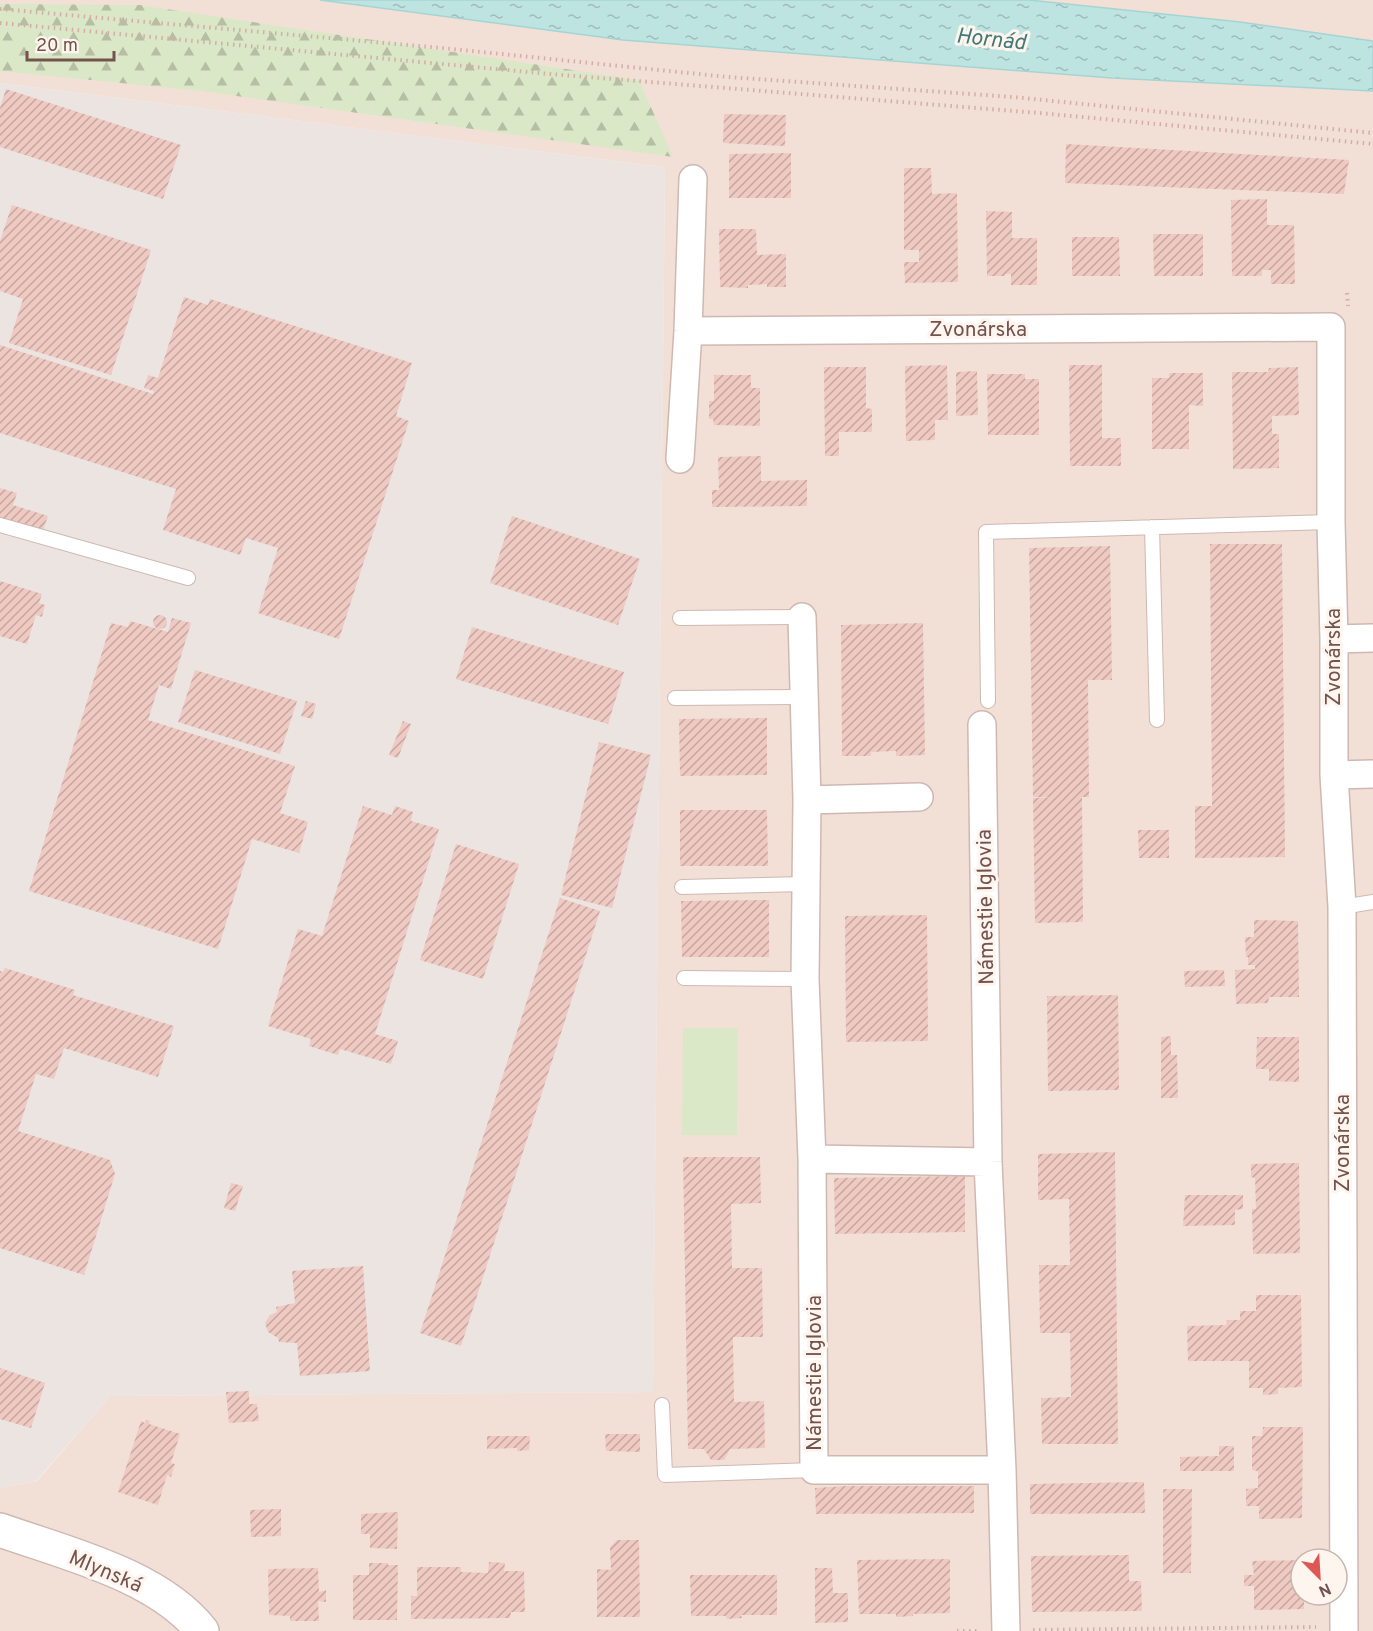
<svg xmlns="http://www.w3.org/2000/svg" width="1373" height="1631" viewBox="0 0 1373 1631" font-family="Overpass,sans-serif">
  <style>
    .residential { fill: #f2e0d7; fill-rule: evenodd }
    .industrial { fill: #ece4e1 }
    .forest { fill: url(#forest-firs) }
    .pitch { fill: #dbe8c7 }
    .water { fill: url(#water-ripples); stroke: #a4d5d3; stroke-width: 1.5 }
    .building { fill: url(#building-hatch) }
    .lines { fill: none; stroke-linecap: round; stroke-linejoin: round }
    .service-casing { stroke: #cfb8b2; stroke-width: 16 }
    .minor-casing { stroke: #cfb8b2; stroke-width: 30 }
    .tertiary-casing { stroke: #cfb8b2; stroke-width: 36 }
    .path { stroke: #d4ada4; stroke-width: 4; stroke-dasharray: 1.5 4.5; stroke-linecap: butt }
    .service { stroke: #fff; stroke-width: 14 }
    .minor { stroke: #fff; stroke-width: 27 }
    .tertiary { stroke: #fff; stroke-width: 33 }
    .labels { text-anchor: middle; stroke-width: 6; stroke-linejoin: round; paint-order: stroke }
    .street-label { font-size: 21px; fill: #74534e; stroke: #fef5ef }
    .water-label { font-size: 22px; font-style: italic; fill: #427876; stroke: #fef5ef }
  </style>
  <defs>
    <pattern id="forest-firs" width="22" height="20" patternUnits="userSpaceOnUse" patternTransform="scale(1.5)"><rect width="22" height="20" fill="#dbe8c7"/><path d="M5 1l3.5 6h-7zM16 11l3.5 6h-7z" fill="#b6bfa4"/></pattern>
    <pattern id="water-ripples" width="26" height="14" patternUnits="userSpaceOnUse" patternTransform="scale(1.5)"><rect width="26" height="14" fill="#bee4e2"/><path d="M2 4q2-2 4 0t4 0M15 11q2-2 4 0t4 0" fill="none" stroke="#9fbbb9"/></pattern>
    <pattern id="building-hatch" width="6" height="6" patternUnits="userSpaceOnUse" patternTransform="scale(1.5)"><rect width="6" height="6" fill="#efcac2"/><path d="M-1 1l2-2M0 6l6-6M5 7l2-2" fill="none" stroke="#c6a7a0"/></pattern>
  </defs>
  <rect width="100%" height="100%" fill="#fbf0e8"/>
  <path class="residential" d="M0 0H1373V1631H0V1488L37 1481 110 1396 653 1392 665 167 0 83ZM1301 1559H1337V1595H1301Z"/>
  <path class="industrial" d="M0 83 665 167 653 1392 110 1396 36 1481 0 1488Z"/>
  <path class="forest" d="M0 4 140 5 639 80 673 157 201 91 0 71Z"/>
  <path class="pitch" d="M683 1028H738L737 1135H682Z"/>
  <path class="water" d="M320 0H1029L1240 22 1373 41V91L1112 78 623 40Z"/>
  <path class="building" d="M6 89 181 145 163 199 0 147V108Z
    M724 114 786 115 785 146 723 143Z
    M1066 144 1349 160 1344 194 1065 183Z
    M791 153V198H729V154Z
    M904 168H931L932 194 957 193 958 282 905 283 904 262H919V250H904Z
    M1267 199V225H1294L1295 284H1271V270H1262V276H1232L1231 200Z
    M12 205 151 250 111 375 9 343 23 299 0 291V241Z
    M986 211 1012 212V238H1037V285H1011V274H1005V276H987Z
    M719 229H756L757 255 786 254V287H767V284L748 285V288L720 287Z
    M1153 234H1203V276H1154Z
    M1072 237H1119L1120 276H1072Z
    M184 297 208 305 210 299 412 363 396 416 409 421 339 639 258 613 278 548 246 538 240 555 163 530 176 489 0 433V345L153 394 154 391 144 388 148 375 158 378Z
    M947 365 948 420H935V440L906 441 905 366Z
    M1069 365H1102V438H1121V466H1070Z
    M824 367H866V408L872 409V432H839V456H825Z
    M1298 367 1299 415 1272 416V434H1279V468L1233 469 1232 372H1268L1269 368Z
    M977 371 978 415 956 416V372Z
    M1169 373H1203V406L1189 405V449H1152V378H1169Z
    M987 374H1025V379H1039V435H988Z
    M714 375H751V388H760V426L714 425 713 419H709V401H714Z
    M761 456V481L807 480V506L712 507V490H719L718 457Z
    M0 488 17 493 13 505 48 516 42 533 0 520Z
    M512 516 640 559 618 625 490 583Z
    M1210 544H1282L1285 857 1195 858V806H1212Z
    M1110 546 1112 680H1088L1089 797H1082L1083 922 1035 923 1033 798 1055 797H1033L1029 548Z
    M0 581 42 594 39 603 45 605 42 617 36 615 27 644 0 636Z
    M153 622a7 7 0 1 1 14 0a7 7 0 1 1-14 0Z
    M172 618 191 623 171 689 159 685 148 720 295 766 280 813 308 822 299 853 252 839 218 949 29 891 111 623 128 627 130 621 168 632Z
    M923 623 925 755 896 756V751L871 752V756H842L841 625Z
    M472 627 624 672 608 724 456 679Z
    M195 670 297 701 280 754 178 722Z
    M306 701 316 704 312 719 301 716Z
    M767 718V775L680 776 679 719Z
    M403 721 411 724 398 758 389 755Z
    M599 742 651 755 612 908 561 895Z
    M363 806 392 815 395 806 413 812 411 821 439 829 375 1034 398 1041 391 1064 340 1049 338 1055 309 1046 311 1039 268 1026 298 929 322 936Z
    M680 810H767L768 866H680Z
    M1138 830H1169V858H1139Z
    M456 844 519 864 483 979 420 960Z
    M560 898 600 911 461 1346 420 1333Z
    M769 900V957H682L681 901Z
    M927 915 928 1041 846 1042 845 916Z
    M1254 920 1298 921 1299 997H1269L1268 1003 1236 1004 1235 970 1255 969V965H1248V957H1246L1245 937H1254Z
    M5 968 75 990 73 995 174 1026 158 1077 64 1048 54 1079 36 1074 18 1131 110 1160 115 1174 84 1275 0 1248V971L3 972Z
    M1224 970 1225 986 1185 987 1184 971Z
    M1118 995 1119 1090 1048 1091 1047 996Z
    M1171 1036V1055H1177L1178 1098H1161V1037Z
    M1257 1037H1299V1082L1269 1081V1069H1256Z
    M1115 1152 1118 1444H1042L1041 1398 1071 1397 1070 1333H1040L1039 1265H1070L1069 1199 1038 1200V1154Z
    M683 1157H760L761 1203 731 1204 732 1268H762L763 1337H733L734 1402 764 1401 765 1448 730 1449 724 1460H711L704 1449H688Z
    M1299 1163 1300 1253 1253 1254 1252 1209H1256L1255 1178 1251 1177V1164Z
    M965 1176V1232L835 1234 834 1178Z
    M231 1183 243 1186 235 1211 224 1208Z
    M1185 1195H1243V1209L1235 1210V1225L1183 1226Z
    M363 1266 370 1371 300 1376 297 1343 279 1342 278 1338 268 1332 265 1323 270 1315 277 1312 276 1307 295 1303 292 1271Z
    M1256 1295H1301L1302 1387 1278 1388V1394L1263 1395V1388H1249V1361H1188L1187 1326 1226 1325 1227 1320H1240V1311H1256Z
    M0 1368 45 1383 31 1428 0 1419Z
    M249 1391V1404H257L259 1421 229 1423 226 1392Z
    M146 1420 150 1421 149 1424 180 1434 171 1463 175 1464 171 1477 167 1475 158 1505 118 1492 141 1421 145 1423Z
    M1263 1427H1303L1302 1518 1259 1519V1506H1246V1489L1258 1488V1471L1252 1470V1436H1262Z
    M605 1434H640V1452L606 1451Z
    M487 1436H530L529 1450 517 1451V1448L487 1449Z
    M1219 1446H1234V1471H1180V1457L1219 1456Z
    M1144 1482 1145 1513 1030 1514V1484Z
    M846 1486H974V1513L816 1514 815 1488Z
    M1163 1489H1192L1191 1573H1163Z
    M281 1509V1536L251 1537 250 1510Z
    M398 1512 397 1549 370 1548V1534H361V1514Z
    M617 1540H639L640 1617H597V1569L611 1570 610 1547Z
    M1129 1555V1581H1141L1142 1611 1032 1612 1031 1556Z
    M950 1559V1613L913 1614V1616L896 1617V1614H859L857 1560Z
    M1301 1560V1595H1304V1609L1254 1610V1586H1244V1575H1254L1252 1561Z
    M489 1562 505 1563 504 1571H524L525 1612H511L510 1618 411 1619V1596H417V1567H461V1572L488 1573Z
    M369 1563H388V1565H398L397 1620H353V1575H369Z
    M318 1568 319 1592 326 1590V1602L318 1601 319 1621H290V1616L269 1615 268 1569Z
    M815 1568H832L833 1593H848V1622L815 1623Z
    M690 1575H777V1615H741L742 1618 727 1619 726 1616H691Z"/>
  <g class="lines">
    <defs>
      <path id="service" d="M0 525 188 578
        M1152 527 1157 720
        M680 618 802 617
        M675 698 804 697
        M988 701 986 532 1331 522
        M682 887 806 884
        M1342 907 1373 902
        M684 978 805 979
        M662 1405 665 1475 814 1470"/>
      <path id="minor" d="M688 331 1331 327V522L1334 639V775L1342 907 1344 1631
        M680 459 688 331 693 179
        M802 617 807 800
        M1334 639 1373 638
        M982 725 988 1162 1002 1470 1006 1631
        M1334 775 1373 774
        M919 797 807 800 805 979 812 1159 814 1470H1002
        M812 1159 988 1162"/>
      <path id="tertiary" d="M0 1530C65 1553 158 1575 202 1631"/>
    </defs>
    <use href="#service" class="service-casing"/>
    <use href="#minor" class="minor-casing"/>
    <use href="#tertiary" class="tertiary-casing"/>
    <path class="path" d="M0 9 442 48 728 77 1013 97 1373 133
      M0 23 550 74 1039 113 1373 144
      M1347 293 1348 306
      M1033 1630 1316 1627
      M957 1631H977"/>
    <use href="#service" class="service"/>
    <use href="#minor" class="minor"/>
    <use href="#tertiary" class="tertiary"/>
  </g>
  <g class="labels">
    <g class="street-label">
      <text x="978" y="336">Zvonárska</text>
      <text transform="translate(1333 657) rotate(-90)" y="7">Zvonárska</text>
      <text transform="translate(985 907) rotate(-91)" y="7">Námestie Iglovia</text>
      <text transform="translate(1342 1143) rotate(-90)" y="7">Zvonárska</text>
      <text transform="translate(814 1373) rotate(-90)" y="7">Námestie Iglovia</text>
      <text transform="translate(106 1571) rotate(23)" y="7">Mlynská</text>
    </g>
    <g class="water-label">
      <text transform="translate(991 38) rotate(6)" y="8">Hornád</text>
    </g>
  </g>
  <g transform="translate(1319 1577) rotate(156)"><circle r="28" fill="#fef5ef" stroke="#c7b4af" stroke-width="1.5"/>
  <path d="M0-4.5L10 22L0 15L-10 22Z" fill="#dd5855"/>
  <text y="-9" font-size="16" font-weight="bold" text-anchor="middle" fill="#74534e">N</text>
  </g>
  <path d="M27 51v9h87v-9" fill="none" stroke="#74534e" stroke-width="3"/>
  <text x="36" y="51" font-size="18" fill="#74534e" stroke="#fef5ef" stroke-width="4.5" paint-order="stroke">20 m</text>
</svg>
